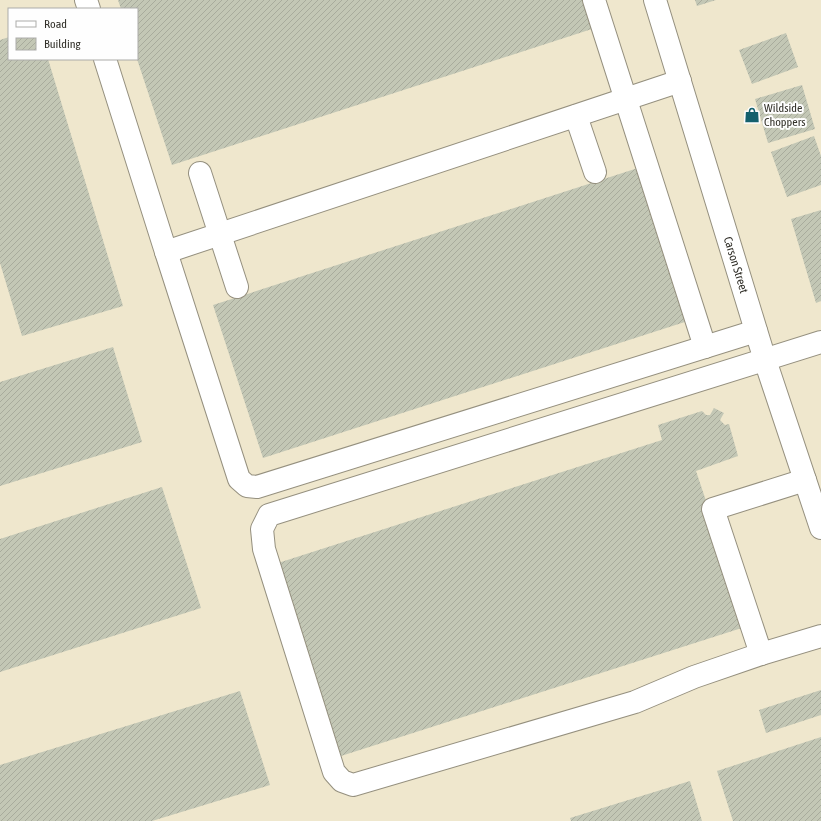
<svg xmlns="http://www.w3.org/2000/svg" width="821" height="821" viewBox="0 0 821 821" font-family="'Asap Condensed',sans-serif">
  <style>
    .built { fill: #efe7cd; fill-rule: evenodd }
    .building { fill: url(#building-hatch) }
    .lines { fill: none; stroke-linecap: round; stroke-linejoin: round }
    .minor-casing { stroke: #95907f; stroke-width: 24 }
    .minor { stroke: #fff; stroke-width: 22 }
    .labels { text-anchor: middle; stroke-width: 4; stroke-linejoin: round; paint-order: stroke }
    .poi-label { font-size: 12px; fill: #323029; stroke: #fefefe; text-anchor: start }
    .street-label { font-size: 12px; fill: #323029; stroke: #fefefe }
  </style>
  <defs>
    <pattern id="building-hatch" width="6" height="6" patternUnits="userSpaceOnUse"><rect width="6" height="6" fill="#c3c7b5"/><path d="M-1 1l2-2M0 6l6-6M5 7l2-2" fill="none" stroke="#a8ab9c"/></pattern>
  </defs>
  <rect width="100%" height="100%" fill="#f7f1de"/>
  <path class="built" d="M0 0H821V821H0ZM9 9H137V59H9Z"/>
  <path class="building" d="M118 0H586L595 28 172 165 137 59V9H121Z
    M695 0H716L697 6Z
    M786 33 798 67 752 84 739 50Z
    M9 37V59H48L123 306 22 336 0 263V40Z
    M802 85 815 129 768 143 755 99Z
    M814 136 821 156V185L787 197 771 152Z
    M641 167 691 320 263 458 213 305Z
    M821 210V301L816 303 791 219Z
    M113 347 142 442 0 486V382Z
    M714 408 724 413 720 420 725 425 729 424 738 456 696 471 748 626 341 756 278 563 662 440 658 425 702 411 706 415H710Z
    M162 487 201 608 0 672V539Z
    M821 690V715L766 733 759 710Z
    M240 691 270 785 152 821H0V765Z
    M821 737V821H733L717 771Z
    M690 781 702 821H571L570 818Z"/>
  <g class="lines">
    <defs>
      <g id="minor">
        <path d="M86 0 89 9"/>
        <path d="M594 0 705 347"/>
        <path id="s1" d="M655 0 765 360 821 528"/>
        <path d="M105 59 166 252 680 81"/>
        <path d="M576 116 595 172"/>
        <path d="M200 173 237 287"/>
        <path d="M166 252 239 479 247 486 257 487 756 331"/>
        <path d="M821 342 269 515 262 529 264 549 334 772 342 781 353 785 635 702 694 677 761 654 821 636"/>
        <path d="M761 654 713 509 805 480"/>
      </g>
    </defs>
    <use href="#minor" class="minor-casing"/>
    <use href="#minor" class="minor"/>
  </g>
  <defs>
    <symbol id="shop-bare" viewBox="-9 -9 18 18"><path d="M-5-2.5h2.3a2.7 3.5 0 0 1 5.4 0H5L5.5 6h-11ZM-1.5-2.5h3a1.5 2.3 0 0 0-3 0Z" fill="#14606d" stroke="#fefefe" stroke-width="2.5" paint-order="stroke"/></symbol>
  </defs>
  <g fill-rule="evenodd">
    <use href="#shop-bare" x="741" y="104" width="22" height="22"/>
  </g>
  <g class="labels">
    <g class="poi-label">
      <text x="764" y="112">Wildside<tspan x="764" dy="14">Choppers</tspan></text>
    </g>
    <g class="street-label">
      <text dy="4" stroke="none"><textPath href="#s1" startOffset="277">Carson Street</textPath></text>
    </g>
  </g>
  <rect x="8" y="8" width="130" height="52" fill="#fefefe" stroke="#acaca9"/>
  <rect x="16" y="21" width="20" height="6" fill="#ffffff" stroke="#acaca9"/>
  <text x="44" y="28" font-size="12" fill="#323029">Road</text>
  <rect x="16" y="38" width="20" height="12" fill="url(#building-hatch)" stroke="#acaca9"/>
  <text x="44" y="48" font-size="12" fill="#323029">Building</text>
</svg>
